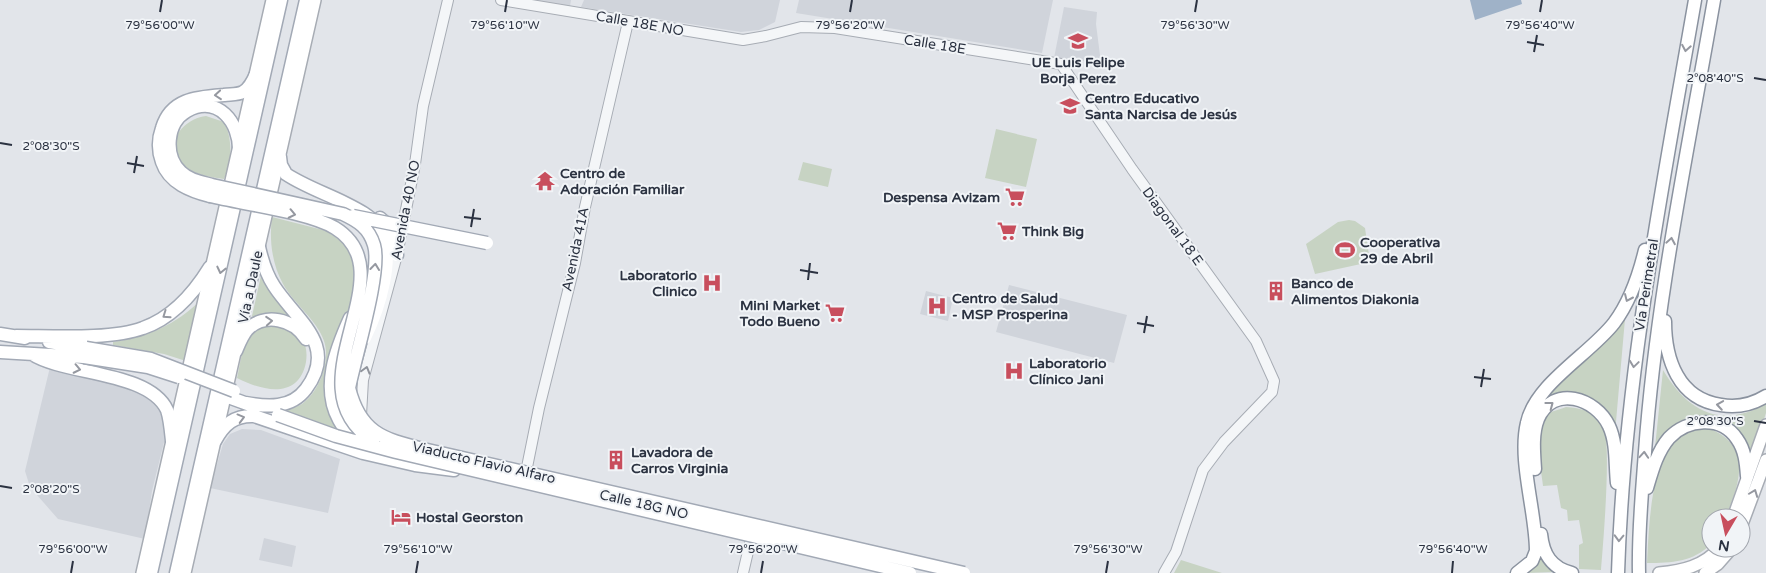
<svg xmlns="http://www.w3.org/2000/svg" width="1766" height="573" viewBox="0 0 1766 573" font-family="'Varela Round',sans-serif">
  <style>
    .built { fill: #d0d4db }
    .green { fill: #c7d3c3 }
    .water { fill: #9fb2c8 }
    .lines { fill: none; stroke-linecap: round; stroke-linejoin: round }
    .tertiary-casing { stroke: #a7acb4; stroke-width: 12 }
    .secondary-casing { stroke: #a7acb4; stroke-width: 14 }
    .primary-casing { stroke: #a2a9b5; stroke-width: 15 }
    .trunk-casing { stroke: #8a929f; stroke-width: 15 }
    .tertiary { stroke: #f4f6f8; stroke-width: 10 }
    .secondary { stroke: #fff; stroke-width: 11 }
    .primary { stroke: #fff; stroke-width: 12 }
    .trunk { stroke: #fff; stroke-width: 12 }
    .primary-bridge-casing { stroke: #a2a9b5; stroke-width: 15; stroke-linecap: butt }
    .primary-bridge { stroke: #fff; stroke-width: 12 }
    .oneway { stroke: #9598a0 }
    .oneway2 { stroke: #90949c }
    .ticks { fill: none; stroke: #2b3241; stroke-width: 2 }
    .labels { text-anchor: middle; stroke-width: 4; stroke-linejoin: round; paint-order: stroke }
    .street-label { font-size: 14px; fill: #2b3241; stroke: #f1f4f7 }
    .poi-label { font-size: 14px; font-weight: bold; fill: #2b3241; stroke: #f1f4f7; text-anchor: start }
    .ticks-label { font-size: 12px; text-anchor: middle; fill: #2b3241; stroke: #f1f4f7; stroke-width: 4; stroke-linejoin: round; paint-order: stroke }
  </style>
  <rect width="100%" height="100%" fill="#e2e5ea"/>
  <path class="built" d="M534 0H571L570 6Z
    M584 0H780L775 22 759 30 741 32 581 7Z
    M799 0H1053L1042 53 796 13Z
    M1064 7 1097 12 1096 24 1101 63 1054 58Z
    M1009 285 1127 315 1114 363 996 332Z
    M926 291 953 298 948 321 920 314Z
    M50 367 111 379 143 393 157 404 167 430 152 491 145 539 58 519 30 487 25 471Z
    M242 429 261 430 340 459 328 513 210 488 223 444 230 434Z
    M264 538 296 546 292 567 259 560Z"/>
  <path class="green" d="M206 116 224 122C233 139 232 162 224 179 211 177 195 175 184 166 161 146 182 119 206 116Z
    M996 129 1037 139 1026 187 985 178Z
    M803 162 832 169 828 187 798 180Z
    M272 217 327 231 347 246 352 258 356 280 349 310 340 330 339 431 284 412C290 409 297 407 302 404 319 392 331 361 324 341 317 320 294 304 283 284 272 264 269 240 272 217Z
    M1349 220 1355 221 1365 228 1370 262 1315 274 1306 244 1338 222Z
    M262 271 296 319C281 313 268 311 254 318L252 316Z
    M201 300 186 361 164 354 113 345V342C148 337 175 325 201 300Z
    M1625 319 1615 433 1609 412 1593 399 1572 394 1538 408 1546 396 1588 358Z
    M280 324C287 329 298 334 302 340 307 345 307 356 306 362 299 400 262 391 237 378 241 363 242 334 260 327 265 325 274 325 280 324Z
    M1663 370C1688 412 1721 429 1766 404V413L1751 459 1733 430 1683 422 1654 457Z
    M1566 407C1581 408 1594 411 1603 424 1612 440 1603 546 1601 570L1579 569V545L1583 543 1579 520 1568 521 1567 510 1561 508 1557 485 1543 486C1541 465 1529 426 1551 412 1556 410 1562 409 1566 407Z
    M1705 427C1753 443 1741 482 1725 518H1711V544C1693 562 1672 563 1647 563 1649 529 1650 442 1690 429 1694 427 1700 428 1705 427Z
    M1538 549 1554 572 1527 573Z
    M1181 560 1222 573H1174Z"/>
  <path class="water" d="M1470 0H1521L1522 4 1475 20Z"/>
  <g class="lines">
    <defs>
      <path id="tertiary" d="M501 0 743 40 766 36 801 27 835 28 1061 64 1132 169 1256 341 1274 381 1272 392 1224 442 1203 470 1176 552 1164 573
        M361 415 363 380 397 255 415 164 423 106 448 0
        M525 477 539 408 575 263 585 207 628 22
        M743 573 753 530"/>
      <path id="secondary" d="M1733 518 1766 425
        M1741 527 1766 460
        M142 573 272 0
        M185 573 315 0
        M1659 573C1682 571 1704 566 1719 548
        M1705 573 1718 564 1732 548"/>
      <path id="primary" d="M280 157 281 165 286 174C304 186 325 193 345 203 357 209 371 216 379 227 398 254 378 311 365 338
        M212 185C201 182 189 180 181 172 164 156 166 123 187 111 218 94 240 123 239 151
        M210 196C191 191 169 183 162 162 158 151 158 139 162 128 171 98 198 97 224 95 230 94 237 95 243 92 250 88 253 81 256 74
        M380 218 390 227 397 255
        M350 318C336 349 321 387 339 420 345 431 350 435 362 438
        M0 334 25 338
        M16 336C52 336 111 340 143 328 172 318 194 293 210 267
        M49 342 86 348
        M236 351C239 344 242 336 247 330 264 312 294 319 306 339
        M0 352 84 357
        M32 354C64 375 149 371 167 410 170 419 171 431 172 441
        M231 398 253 406
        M246 403C267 407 291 409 306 389 339 345 296 320 274 286 266 274 262 260 259 247
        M215 441C224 424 235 415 254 416L363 453 415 465 454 470
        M151 573 281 0
        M176 573 306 0"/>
      <path id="trunk" d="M1665 321C1665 359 1678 399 1721 405 1738 408 1753 404 1766 396
        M1535 469C1534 453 1532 434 1538 419 1553 384 1596 398 1609 426 1617 443 1615 465 1617 483
        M1647 488C1652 471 1657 452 1669 438 1687 419 1721 415 1737 439 1745 450 1746 463 1747 476
        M1541 534C1543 554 1551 568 1572 573
        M1517 573 1532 561 1536 551C1536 512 1518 460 1527 423 1535 384 1590 354 1614 323 1629 303 1639 275 1645 250
        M1618 573C1624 380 1662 190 1695 0
        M1639 573C1638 532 1642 493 1645 452 1656 300 1688 150 1714 0"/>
    </defs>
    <use href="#tertiary" class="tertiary-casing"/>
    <use href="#secondary" class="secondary-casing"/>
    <use href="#primary" class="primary-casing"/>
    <use href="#trunk" class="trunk-casing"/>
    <use href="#tertiary" class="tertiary"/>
    <use href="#secondary" class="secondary"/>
    <use href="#primary" class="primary"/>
    <use href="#trunk" class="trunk"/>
    <defs>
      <path id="primary-bridge" d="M212 185 343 214C358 221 369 228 374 245 382 271 355 357 349 388 360 432 382 439 423 449L964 573
        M210 196C243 204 308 212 335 228 410 274 288 385 373 441
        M353 216 487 243
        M86 348 151 359 234 391
        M84 357 148 367 179 377
        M278 415 336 436 396 452 910 573"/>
    </defs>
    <use href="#primary-bridge" class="primary-bridge-casing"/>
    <use href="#primary-bridge" class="primary-bridge"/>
  </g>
  <defs><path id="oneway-chevron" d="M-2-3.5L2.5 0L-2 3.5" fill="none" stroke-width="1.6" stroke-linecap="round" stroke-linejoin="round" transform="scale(1.25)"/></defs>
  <g class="oneway">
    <use href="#oneway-chevron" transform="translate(1686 48) rotate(100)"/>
    <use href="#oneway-chevron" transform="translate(218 95) rotate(175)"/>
    <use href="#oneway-chevron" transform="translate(292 214) rotate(12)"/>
    <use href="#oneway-chevron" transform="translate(1671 241) rotate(-80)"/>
    <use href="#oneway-chevron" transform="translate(375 267) rotate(-84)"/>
    <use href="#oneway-chevron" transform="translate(221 270) rotate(103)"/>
    <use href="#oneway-chevron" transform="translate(1628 298) rotate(114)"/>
    <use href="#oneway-chevron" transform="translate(166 315) rotate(145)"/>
    <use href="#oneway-chevron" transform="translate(269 321) rotate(-4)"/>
    <use href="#oneway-chevron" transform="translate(1634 364) rotate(98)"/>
    <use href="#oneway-chevron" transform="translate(77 369) rotate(12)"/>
    <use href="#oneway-chevron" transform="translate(1550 405) rotate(-37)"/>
    <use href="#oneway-chevron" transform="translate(1720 405) rotate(-171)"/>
    <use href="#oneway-chevron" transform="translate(241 418) rotate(-15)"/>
    <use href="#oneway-chevron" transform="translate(1644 455) rotate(-86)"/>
    <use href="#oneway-chevron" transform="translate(1754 493) rotate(-69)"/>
    <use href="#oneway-chevron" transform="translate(1619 538) rotate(92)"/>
  </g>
  <use class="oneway2" href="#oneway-chevron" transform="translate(366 370) rotate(-74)"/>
  <path class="ticks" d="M160 12 162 0M505 12 507 0M850 12 852 0M1195 12 1197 0M1540 12 1542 0M1527 42 1544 45M1534 52 1537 35M1754 78 1766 80M0 143 12 145M127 163 144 166M134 173 137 156M464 217 481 219M471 227 474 209M800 270 818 273M808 280 810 263M1137 323 1154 326M1144 333 1147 316M1474 377 1491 379M1481 387 1484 369M1754 421 1766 423M0 486 12 488M71 573 73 561M416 573 418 561M761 573 763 561M1106 573 1108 561M1452 573 1453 561"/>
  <defs>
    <symbol id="school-bare" viewBox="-9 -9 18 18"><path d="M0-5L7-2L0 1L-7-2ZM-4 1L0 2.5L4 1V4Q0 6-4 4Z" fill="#c84e5d" stroke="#f1f4f7" stroke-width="2.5" paint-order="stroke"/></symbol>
    <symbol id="temple-bare" viewBox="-9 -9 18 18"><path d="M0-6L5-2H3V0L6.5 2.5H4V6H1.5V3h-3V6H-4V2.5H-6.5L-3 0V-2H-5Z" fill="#c84e5d" stroke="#f1f4f7" stroke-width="2.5" paint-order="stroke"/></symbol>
    <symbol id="supermarket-bare" viewBox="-9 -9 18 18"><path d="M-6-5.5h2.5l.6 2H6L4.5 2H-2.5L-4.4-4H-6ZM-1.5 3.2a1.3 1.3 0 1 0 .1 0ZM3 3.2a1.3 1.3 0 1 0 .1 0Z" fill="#c84e5d" stroke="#f1f4f7" stroke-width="2.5" paint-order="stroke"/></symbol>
    <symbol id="stadium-bare" viewBox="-9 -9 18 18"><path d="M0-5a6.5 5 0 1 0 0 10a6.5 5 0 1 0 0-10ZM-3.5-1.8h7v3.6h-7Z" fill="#c84e5d" stroke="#f1f4f7" stroke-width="2.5" paint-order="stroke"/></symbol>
    <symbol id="hospital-bare" viewBox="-9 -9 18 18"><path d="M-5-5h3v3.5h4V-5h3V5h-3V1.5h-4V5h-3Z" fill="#c84e5d" stroke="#f1f4f7" stroke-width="2.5" paint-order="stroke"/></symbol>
    <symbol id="building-bare" viewBox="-9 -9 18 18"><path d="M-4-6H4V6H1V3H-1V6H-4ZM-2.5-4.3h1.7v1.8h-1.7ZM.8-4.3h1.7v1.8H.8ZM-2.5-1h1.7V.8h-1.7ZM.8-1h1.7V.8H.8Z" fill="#c84e5d" stroke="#f1f4f7" stroke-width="2.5" paint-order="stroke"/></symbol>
    <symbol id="hotel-bare" viewBox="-9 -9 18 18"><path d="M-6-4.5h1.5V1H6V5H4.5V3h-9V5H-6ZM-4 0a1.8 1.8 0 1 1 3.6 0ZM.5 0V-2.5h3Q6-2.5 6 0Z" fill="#c84e5d" stroke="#f1f4f7" stroke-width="2.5" paint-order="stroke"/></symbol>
  </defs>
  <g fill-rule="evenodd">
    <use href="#school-bare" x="1064" y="27" width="28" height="28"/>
    <use href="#school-bare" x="1056" y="92" width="28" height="28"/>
    <use href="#temple-bare" x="531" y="167" width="28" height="28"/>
    <use href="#supermarket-bare" x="1001" y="183" width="28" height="28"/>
    <use href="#supermarket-bare" x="993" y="217" width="28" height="28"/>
    <use href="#stadium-bare" x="1331" y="236" width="28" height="28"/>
    <use href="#hospital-bare" x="698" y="269" width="28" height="28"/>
    <use href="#building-bare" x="1262" y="277" width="28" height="28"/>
    <use href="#hospital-bare" x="923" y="292" width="28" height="28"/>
    <use href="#supermarket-bare" x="821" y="299" width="28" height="28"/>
    <use href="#hospital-bare" x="1000" y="357" width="28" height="28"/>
    <use href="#building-bare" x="602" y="446" width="28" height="28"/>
    <use href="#hotel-bare" x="387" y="503" width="28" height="28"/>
  </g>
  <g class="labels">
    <g class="street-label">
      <text transform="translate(640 23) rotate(10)" y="5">Calle 18E NO</text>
      <text transform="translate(935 44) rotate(9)" y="5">Calle 18E</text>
      <text transform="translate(405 210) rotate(-79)" y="5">Avenida 40 NO</text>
      <text transform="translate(1173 226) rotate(54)" y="5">Diagonal 18 E</text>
      <text transform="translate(575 249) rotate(-78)" y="5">Avenida 41A</text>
      <text transform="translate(1646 285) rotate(-81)" y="5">Vía Perimetral</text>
      <text transform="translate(250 287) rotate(-78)" y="5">Vía a Daule</text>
      <text transform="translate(484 462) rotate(13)" y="5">Viaducto Flavio Alfaro</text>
      <text transform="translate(644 504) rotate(13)" y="5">Calle 18G NO</text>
    </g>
    <g class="poi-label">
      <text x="1078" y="67" text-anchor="middle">UE Luis Felipe<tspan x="1078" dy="16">Borja Perez</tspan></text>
      <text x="1085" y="103">Centro Educativo<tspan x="1085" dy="16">Santa Narcisa de Jesús</tspan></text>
      <text x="560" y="178">Centro de<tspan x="560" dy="16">Adoración Familiar</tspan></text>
      <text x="1000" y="202" text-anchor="end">Despensa Avizam</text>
      <text x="1022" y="236">Think Big</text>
      <text x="1360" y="247">Cooperativa<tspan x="1360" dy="16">29 de Abril</tspan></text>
      <text x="697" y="280" text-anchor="end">Laboratorio<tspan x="697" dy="16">Clinico</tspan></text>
      <text x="1291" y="288">Banco de<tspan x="1291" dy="16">Alimentos Diakonia</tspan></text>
      <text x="952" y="303">Centro de Salud<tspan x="952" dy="16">- MSP Prosperina</tspan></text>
      <text x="820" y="310" text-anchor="end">Mini Market<tspan x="820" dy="16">Todo Bueno</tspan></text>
      <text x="1029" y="368">Laboratorio<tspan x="1029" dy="16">Clínico Jani</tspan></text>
      <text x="631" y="457">Lavadora de<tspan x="631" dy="16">Carros Virginia</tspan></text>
      <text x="416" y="522">Hostal Georston</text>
    </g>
  </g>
  <g class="ticks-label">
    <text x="160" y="29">79°56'00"W</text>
    <text x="505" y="29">79°56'10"W</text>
    <text x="850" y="29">79°56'20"W</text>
    <text x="1195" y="29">79°56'30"W</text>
    <text x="1540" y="29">79°56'40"W</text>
    <text x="1715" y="82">2°08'40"S</text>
    <text x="51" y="150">2°08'30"S</text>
    <text x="1715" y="425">2°08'30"S</text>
    <text x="51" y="493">2°08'20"S</text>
    <text x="73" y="553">79°56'00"W</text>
    <text x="418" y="553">79°56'10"W</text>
    <text x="763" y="553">79°56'20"W</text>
    <text x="1108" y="553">79°56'30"W</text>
    <text x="1453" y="553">79°56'40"W</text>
  </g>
  <g transform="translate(1726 533) rotate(189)"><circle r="24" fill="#f1f4f7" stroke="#a2a6ae"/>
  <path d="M0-4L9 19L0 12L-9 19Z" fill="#c84e5d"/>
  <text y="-8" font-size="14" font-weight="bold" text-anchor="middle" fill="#2b3241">N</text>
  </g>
</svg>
